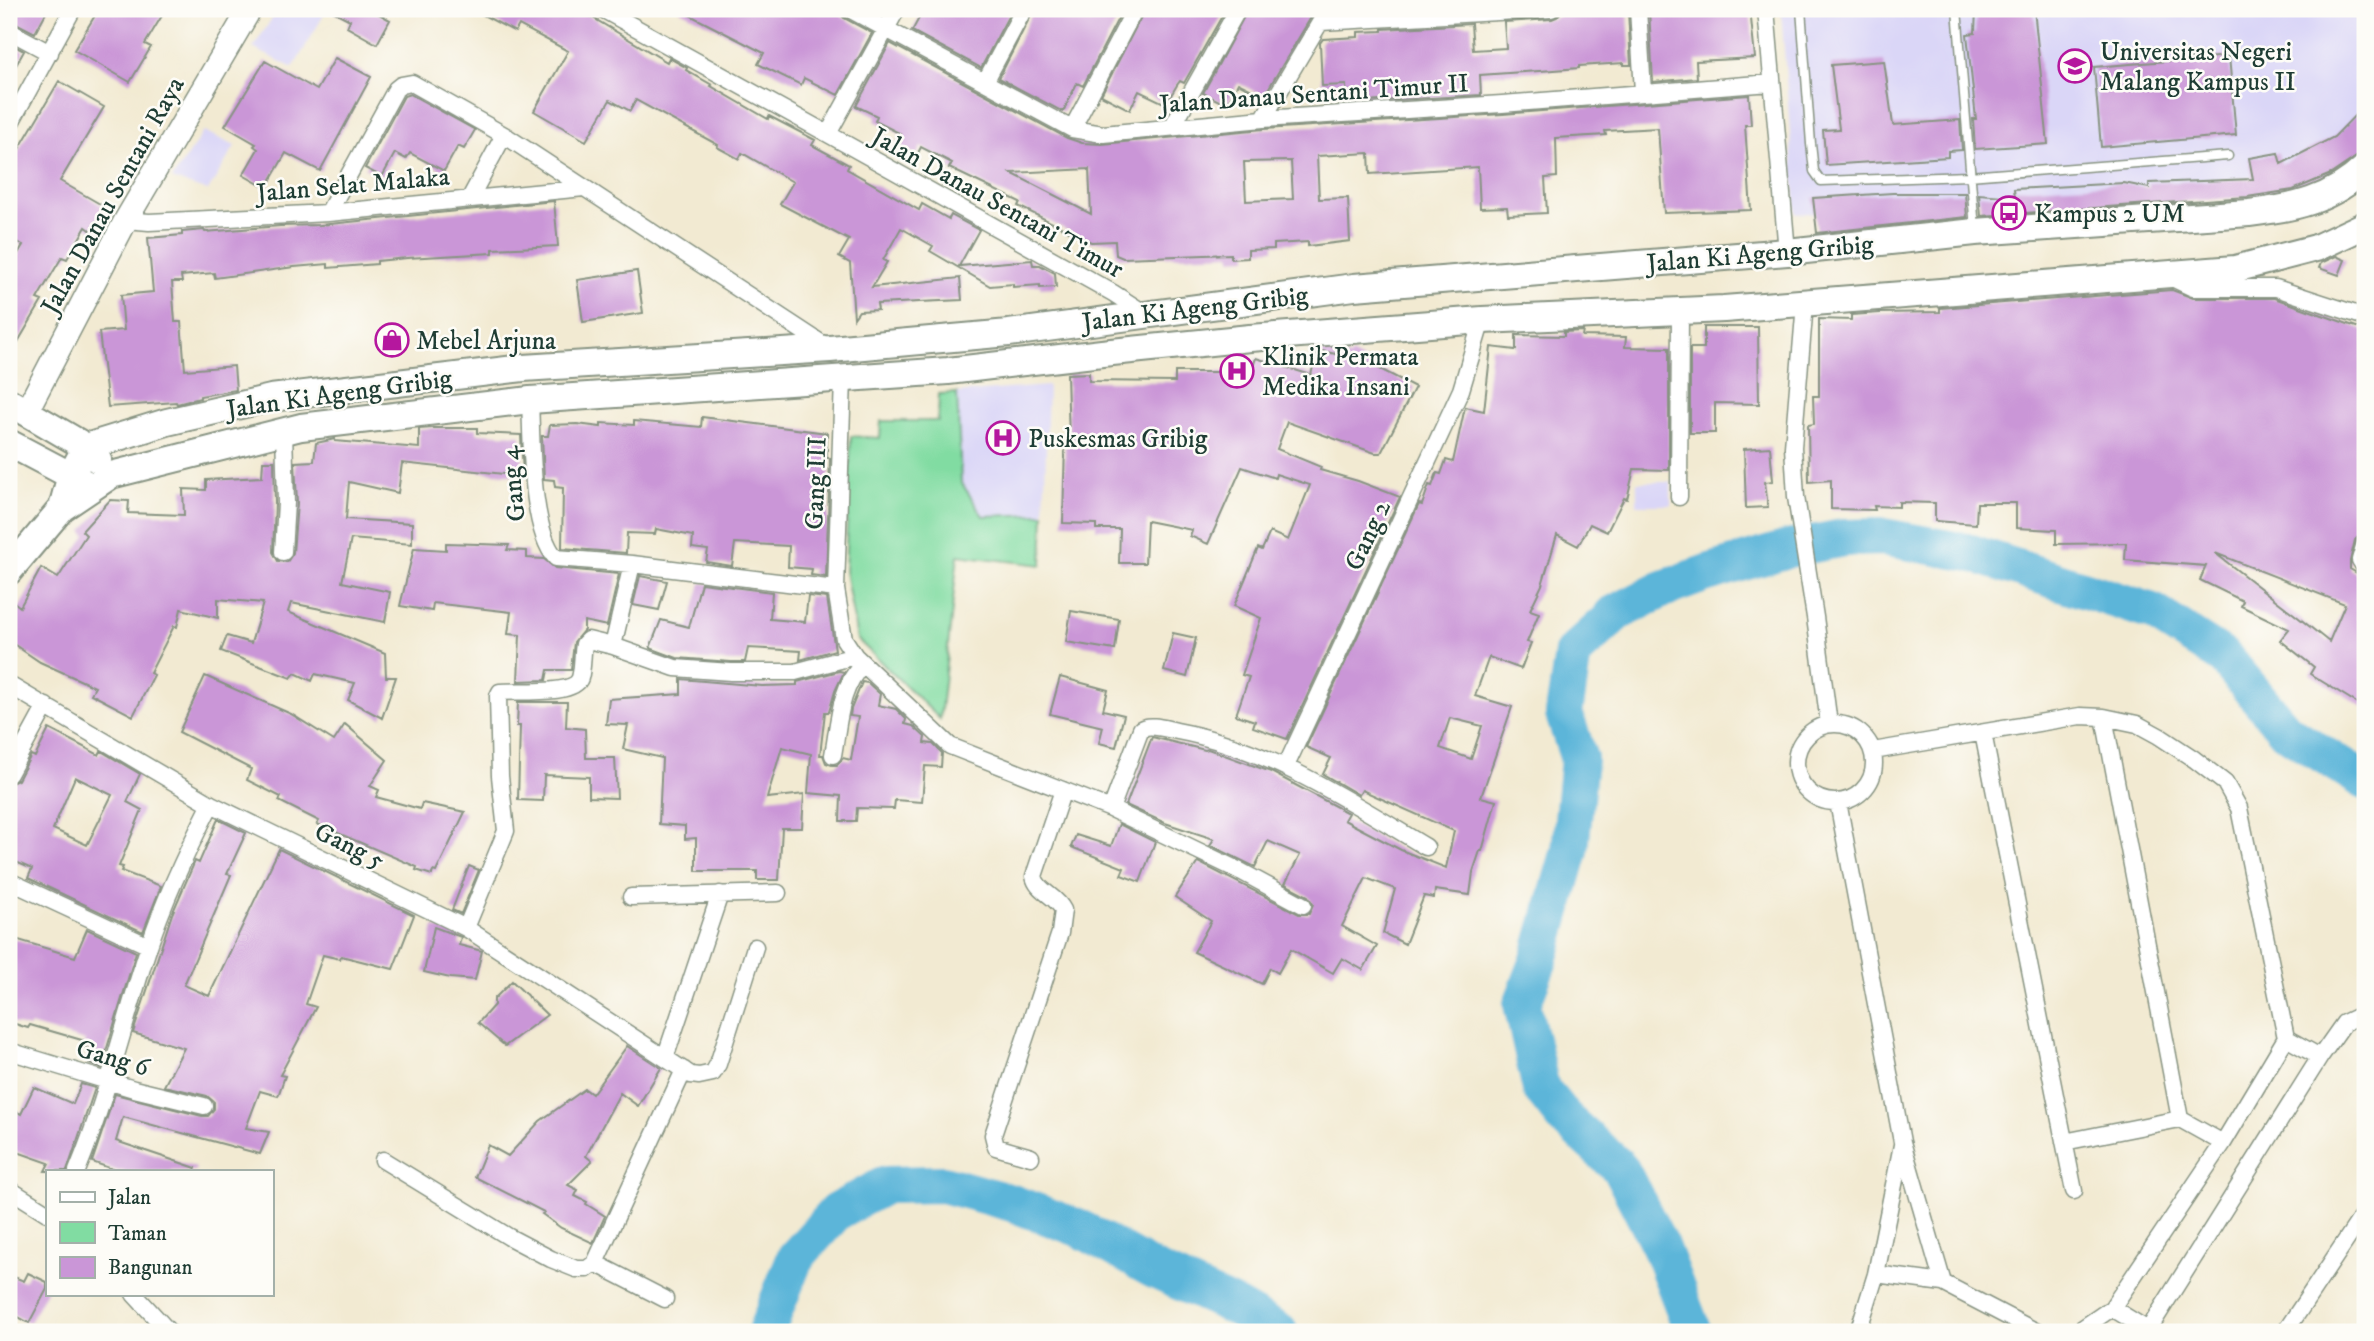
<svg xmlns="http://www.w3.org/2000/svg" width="2374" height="1341" viewBox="0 0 2374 1341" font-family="'IM FELL DW Pica',serif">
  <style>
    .built { fill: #dad6f7 }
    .green { fill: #81dca2; stroke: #508c6b; stroke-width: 2 }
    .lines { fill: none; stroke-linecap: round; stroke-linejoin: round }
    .river { stroke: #5bb5d9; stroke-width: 38 }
    .building { fill: #ca96d7; fill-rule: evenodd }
    .lane-casing { stroke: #889483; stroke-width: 11 }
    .street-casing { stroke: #889483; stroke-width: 19 }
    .secondary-casing { stroke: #889483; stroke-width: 26 }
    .primary-casing { stroke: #889483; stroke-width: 30 }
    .lane { stroke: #fff; stroke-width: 8 }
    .street { stroke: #fff; stroke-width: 16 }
    .secondary { stroke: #fff; stroke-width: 23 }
    .primary { stroke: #fff; stroke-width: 26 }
    .labels { text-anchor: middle; stroke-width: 5; stroke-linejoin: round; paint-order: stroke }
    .poi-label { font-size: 26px; fill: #1f3d34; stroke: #fdfcf7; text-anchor: start }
    .street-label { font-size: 26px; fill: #1f3d34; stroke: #fdfcf7 }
  </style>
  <rect width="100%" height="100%" fill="#fdfcf7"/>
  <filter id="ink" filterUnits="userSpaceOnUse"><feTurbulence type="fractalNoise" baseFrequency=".0143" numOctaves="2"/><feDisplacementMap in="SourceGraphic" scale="14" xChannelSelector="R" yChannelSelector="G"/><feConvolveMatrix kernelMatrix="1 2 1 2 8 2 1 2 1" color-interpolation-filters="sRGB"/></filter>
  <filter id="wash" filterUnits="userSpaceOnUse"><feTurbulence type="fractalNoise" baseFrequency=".00686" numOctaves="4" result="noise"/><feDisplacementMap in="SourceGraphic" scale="28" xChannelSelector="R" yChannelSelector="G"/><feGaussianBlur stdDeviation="1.57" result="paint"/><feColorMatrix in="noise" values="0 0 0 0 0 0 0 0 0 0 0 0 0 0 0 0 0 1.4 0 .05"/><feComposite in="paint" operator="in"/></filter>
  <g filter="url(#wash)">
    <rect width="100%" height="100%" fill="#f2ead2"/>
    <path class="built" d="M278 9H318L325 13 293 68 253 48Z
      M1781 9H2365V122L2295 174 1796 214Z
      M204 131 235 146 208 191 172 179Z
      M1048 386 1044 514 983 516 961 482 957 393Z
      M1637 482H1671V505H1637Z"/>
    <path class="green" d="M957 393 961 482 983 516 1044 514 1042 565 958 555 940 719 857 639 845 571 851 436 880 438 881 421H938L939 394Z"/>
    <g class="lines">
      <path class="river" d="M766 1332 795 1258 836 1212 885 1185 943 1184 1012 1203 1081 1229 1152 1269 1237 1308 1279 1332
        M1693 1332 1660 1246 1620 1168 1565 1119 1541 1089 1522 1004 1539 960 1570 850 1579 759 1564 714 1573 653 1617 613 1612 615 1663 589 1707 573 1788 549 1843 538 1883 537 1971 553 2153 612 2225 658 2286 731 2365 781"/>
    </g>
    <g id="blocks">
      <path class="building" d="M19 9H48L35 33 12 21Z
        M99 9H166L145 44 151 47 130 82 74 50Z
        M329 9H370L390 20 377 44 347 27 350 20Z
        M472 9H578L667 62 669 58 687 68 686 70 712 85 711 86 768 119 769 116 815 140 812 145 849 165 847 169 919 210 922 204 949 219 951 215 979 230 959 266 1032 260 1033 265H1040L1055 273 1056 287 1040 288V285L1013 287V284L990 286 930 251 933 246 901 228 883 260 887 262 872 287 960 278 962 300 877 304 878 310 859 311 854 318 850 263 839 257 849 240 780 204 793 182 742 153 739 159 717 147 718 145 636 100 630 111 610 100 586 141 534 111 568 51 519 25 515 32Z
        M678 9H836L844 18 872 33 838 95 804 78 801 85 758 64 764 53Z
        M924 9H1012L981 68 912 31Z
        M1034 9H1123L1083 86 1077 83 1063 112 999 78Z
        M1145 9H1226L1184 83 1180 81 1177 85 1166 104 1139 91 1130 110 1101 95Z
        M1248 9H1316L1264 96 1238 83 1227 105 1203 93Z
        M1596 9 1597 12 1628 11 1631 65H1624V63L1579 66V68L1554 70 1480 75 1481 95 1347 103 1346 85 1322 86 1320 43 1323 39 1358 37V32L1382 31V29L1471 24 1473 50 1506 48 1504 22 1552 19 1557 17 1561 12Z
        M1660 9H1750L1755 58 1696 61 1697 78 1653 82 1649 10Z
        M1976 9H2034L2048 144 1975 149 1973 119H1976L1967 34 1975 33Z
        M9 43 24 51 9 78Z
        M890 43 1067 138 1082 143 1102 144 1264 129 1503 114 1749 95 1751 125H1745L1751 210 1664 213 1658 128 1605 131 1606 135 1556 138 1557 177 1545 178 1547 213 1508 215 1507 207 1480 208 1478 167 1370 174 1369 153 1317 156 1319 199 1348 198 1350 241 1308 246V242L1274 244V249L1248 250V258L1231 259V254L1123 258 1116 255 1115 241 1091 242 1018 206 1020 202 949 168 952 163 921 147 917 155 896 145 901 134 875 121 877 116 856 106ZM1291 161 1293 199 1246 201 1244 162ZM1089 169 1091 214 1011 173Z
        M2229 56 2236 135 2101 147 2094 67Z
        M335 58 371 77 320 171 286 153 266 188 243 175 258 149 254 146 256 144 225 126 265 61 317 90Z
        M1884 61 1893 125 1960 120 1962 150 1948 151V157L1826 165 1823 130 1839 129 1831 65Z
        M59 81 104 107 60 181 107 208 93 232 86 227 67 259 62 257 37 299 42 301 9 357V269L23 245 9 237V166Z
        M410 94 475 130 464 149 458 146 444 171 410 153 406 159 395 153 382 177 365 168 404 96Z
        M2365 105V151L2331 174 2293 190 2247 197 1981 216 1979 194 2015 197 2014 189 2124 183 2149 188V183L2253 179 2249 158 2278 153 2281 164 2334 137Z
        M1893 193H1965L1967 217 1817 233 1813 198Z
        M554 201 558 246 493 249V253L407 258 377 261V264L328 268V264L294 267 215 278 214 273 181 276 182 282H172L175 322H181L185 370 234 366 236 390 200 396V398L177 404 176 402 108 407 99 332 124 330 121 295 153 292 148 238 182 235V232L204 230 205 232 280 226 320 225Z
        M2336 256 2345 260 2339 275 2319 268 2321 263Z
        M637 271 643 313 583 322 577 280Z
        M2172 290 2193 298H2274L2365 330V474L2361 487 2365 488V525L2362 533 2355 540 2350 561V569L2365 578V596L2357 618 2365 622V708L2310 674 2314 667 2280 640 2289 629 2241 606 2243 601 2200 580 2206 566 2125 560 2126 543 2056 544V530L2016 528V503H1977L1976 524 1935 521V503L1899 502V507L1874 506 1875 510 1831 509V480L1809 482 1808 425 1814 424 1813 396H1819V319L1851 320V315L1880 313 1940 312V308ZM2215 553 2345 604 2329 642 2299 618Z
        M1704 327H1758L1759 404 1715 403V433H1690V348H1704Z
        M1583 331 1582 336 1626 337 1625 347 1669 348V470L1634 469 1627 499 1624 498 1607 532 1590 524 1578 546 1557 535 1542 585 1530 610 1539 613 1527 642 1531 643 1521 669 1489 657 1475 696 1512 707 1481 797 1496 801 1482 851H1480L1473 872 1470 895 1435 890 1434 898 1424 896 1405 944 1383 933 1395 889 1366 878 1342 926 1377 946 1363 970 1342 958 1333 973 1291 949 1278 973 1270 968 1262 984 1194 952 1211 921 1175 897 1198 862 1299 914H1309L1313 904 1308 896 1285 884 1300 855 1268 841 1255 867 1210 845 1214 839 1165 823 1126 805 1152 737 1205 750 1208 749 1271 772 1348 813 1344 820 1401 850 1446 868 1454 831 1362 790 1359 795 1323 774 1331 758 1306 747 1419 504 1422 505 1429 485 1432 486 1437 473 1441 474 1446 460 1453 462 1465 407 1484 411 1491 347 1516 350V335L1564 336V332ZM1450 718 1482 726 1471 759 1440 748Z
        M1317 350 1350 357 1351 354 1415 387 1381 453H1375L1287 422 1277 449 1321 467 1320 470 1358 481 1400 497 1287 739 1253 727 1255 721 1236 715 1249 677 1242 675 1261 618 1234 606 1258 548 1262 550 1270 532 1288 540 1310 485 1276 474 1275 478 1242 467 1208 544 1190 536 1192 530 1147 521 1145 563H1119L1120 529H1096V524L1063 523 1065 441H1069L1067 374 1089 373V381L1175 382V372H1234L1249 378 1256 358 1311 375Z
        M702 417 827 433V458H830L826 577 811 575 812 569 788 567 789 546 735 543 732 566 706 562 708 550 692 548 693 536 656 529 655 534 627 533 626 553 562 548 563 488 555 487 554 480 544 479 542 436H548L550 425 577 424 601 427V423L634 425V421L701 427Z
        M432 428H477V433L521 435 523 476 402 463 398 493 349 482 346 519 412 523V544L351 539 342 582 390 592 385 622 291 603 288 612 385 653 386 677H396L382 718 348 700 355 683 315 674 312 681 295 673 291 678 221 651 227 636 251 643 263 603 218 599V618L181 609 177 627 174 626 150 673 154 675 133 716 91 694 95 687 40 662 9 641V598L20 607 41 568 58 578 86 535 82 531 110 500 129 501 128 513 184 515 183 489 206 490V480L262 477 263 461H274L275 503 273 552 278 561 287 562 293 553 297 503 295 462 314 461 316 443 335 439V441L419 448V429Z
        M1770 447 1773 481 1765 482 1768 507 1746 508 1744 449Z
        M446 543 509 545 507 550 527 551V558L544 559 555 568 619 574 607 626 584 621V630L574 642 571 670H548L546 680 518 681 520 635 508 634 511 612 433 603 432 611 400 606 414 548 446 550Z
        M640 576 667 581 659 610 633 605Z
        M701 583 772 592 770 619 805 622 808 596 827 598 835 650 800 660 801 651 748 648 745 662H731L677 658 650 648 661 620 689 627Z
        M1071 611 1119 619 1115 650 1066 642Z
        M1173 633 1196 638 1187 677 1164 671Z
        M839 671 844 672 835 691 829 712H825L820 755H823L826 763 832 765H837L843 758 851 760 858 717 850 716 851 709 862 682 868 683 880 694 878 705 896 709 906 719 905 724 913 726 925 737 924 743 933 744 942 753 941 767 925 766 922 802 895 800 894 809 857 808 856 821H840L841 796 808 793 811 754 782 747 767 798 804 794 802 828H782L779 880H757V871H696V838L685 839V826L659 824 662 758 623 749 628 725 606 724 609 699 681 694V679L762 686 797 685V682Z
        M205 676 291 714 334 741 345 724 387 760 370 786 379 790 376 797 420 809 422 803 465 812 436 872 433 871 432 875 416 870 417 867 317 824 319 821 279 801 281 797 247 780 251 769 179 732Z
        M1060 677 1108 690 1103 710 1124 715 1116 747 1099 743 1103 727 1050 714Z
        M518 702H567L566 727 585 729 586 758H615L617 798 589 797V777L544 775 543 801 518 800 520 726H517Z
        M49 729 99 755 101 751 140 774 127 802 142 810 119 866 123 867 121 871 161 886 143 932 28 878 32 869 9 859V784L18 780 31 755 35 757ZM75 777 112 795 87 845 53 829Z
        M218 819 246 833 227 874 231 875 184 985 209 996 279 849 414 915 393 969 341 956 340 959 323 955 306 1004 316 1007 280 1075 285 1076 278 1096 260 1091 246 1128 269 1132 260 1154 123 1117 116 1141 196 1168 195 1171H118L92 1162 115 1094 202 1116H208L214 1109V1102L207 1096 164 1086 184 1048 133 1033 172 914 195 861 199 863Z
        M1119 824 1155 842 1140 882 1121 875 1124 868 1071 847 1076 835 1111 846Z
        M469 866 479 870 461 914 452 910Z
        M434 927 461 937 459 945 482 951 475 980 450 978 424 972Z
        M87 929 136 952 101 1068 89 1064 94 1051 83 1047 85 1041 30 1025 28 1028 9 1022V937L75 957Z
        M512 981 547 1015 505 1046 478 1023 494 1005V999Z
        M627 1046 661 1068 638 1106 620 1093 586 1156 592 1161 568 1185 578 1190 575 1196 587 1202 586 1204 605 1216 593 1243 561 1228 542 1214 544 1212 475 1177 488 1145 508 1156 540 1121 585 1089 592 1094Z
        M81 1084 95 1088 67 1171H45L49 1163 9 1149V1107L21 1114 34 1087 73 1104Z
        M28 1273 47 1282V1289L29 1323 9 1312V1275L24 1281Z"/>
    </g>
  </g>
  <g filter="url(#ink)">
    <use href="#blocks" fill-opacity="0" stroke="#889483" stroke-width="2"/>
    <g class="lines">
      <defs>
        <path id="lane" d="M1801 9 1811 144 1814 171 1821 181 1969 176 2228 156
          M1957 9 1975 229"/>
        <path id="street" d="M602 9 828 134 897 9
          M849 9 1072 129 1103 134 1263 119 1502 104 1771 83
          M1638 9 1643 92
          M1766 9 1787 252
          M1321 22 1551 9
          M9 31 50 53
          M985 82 1024 9
          M1263 119 1328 9
          M9 126 73 9
          M1172 127 1238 9
          M1072 129 1135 9
          M828 134 1113 293 1144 313
          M470 198 504 135
          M328 213 396 89 401 85 412 83 504 135 830 349
          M126 220 149 222 328 213 584 188
          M2170 277 2193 288H2276L2365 317
          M1805 303 1793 447 1796 497 1815 617 1829 724
          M843 379 836 589 844 639 855 656 950 746 1111 809 1242 872 1303 905
          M530 400C532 440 530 530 556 558L632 564 836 589
          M1679 497 1680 310
          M2365 543 2360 560 2365 568
          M283 552 286 503 284 431
          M613 646 632 564
          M9 685 211 804 466 928 691 1075 699 1076 713 1073 718 1064 755 947
          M2104 717 2180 1119 2223 1143
          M1796 763a39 39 0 1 1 78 0a39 39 0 1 1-78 0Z
          M1983 733 2074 1191
          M1873 751 2080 716 2104 717 2137 724 2159 736 2194 759 2225 783 2239 808 2286 1038 2320 1057
          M833 755C839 723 839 688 863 664
          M1286 766 1461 390 1482 320
          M9 774 46 706
          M1838 802 1902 1142 1943 1283 2037 1332
          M1111 809 1141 729C1150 723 1166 729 1177 731 1269 748 1348 800 1426 847
          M9 881 149 946
          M631 897 778 893
          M466 928 506 831 500 776 498 696 500 692C517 690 574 696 580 678 583 668 582 655 584 644L588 640 613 646 675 668 731 672H795L855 656
          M9 1051 134 1089 204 1106
          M665 1058 720 894
          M2064 1142 2180 1119
          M1031 1157 996 1147 993 1135 1060 933 1063 910C1056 895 1037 892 1034 876L1063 790
          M383 1160 509 1237 551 1259 576 1269H587L595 1263 665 1299
          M77 1171C107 1098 124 1021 149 946 165 897 187 851 211 804
          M9 1189 47 1213
          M595 1263 684 1070
          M1876 1274 1943 1283
          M134 1294 169 1332
          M2112 1308 2148 1330
          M1858 1332 1876 1274 1902 1145
          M2077 1332 2112 1308 2223 1143 2286 1038
          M2147 1332 2320 1057 2344 1023 2365 1013
          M2285 1332 2365 1212"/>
        <path id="secondary" d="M26 412 126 220 250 9"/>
        <path id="primary" d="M9 402 86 447 98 460
          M9 443 85 483
          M62 508 71 475 86 447 167 422 271 398 523 368 830 349 1009 333 1354 287 1787 252 1975 232 2249 213C2295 208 2331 200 2365 168
          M9 571 62 508 111 475 301 427 530 400 948 371 1102 353 1250 338 1482 320 1724 309 2235 269 2316 248 2365 225"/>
      </defs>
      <use href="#lane" class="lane-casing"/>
      <use href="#street" class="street-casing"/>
      <use href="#secondary" class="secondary-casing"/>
      <use href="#primary" class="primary-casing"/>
      <use href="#lane" class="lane"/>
      <use href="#street" class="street"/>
      <use href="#secondary" class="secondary"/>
      <use href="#primary" class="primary"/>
    </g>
  </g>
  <defs>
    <symbol id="university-ring" viewBox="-11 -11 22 22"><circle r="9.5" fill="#fdfcf7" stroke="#b5179e" stroke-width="1.5"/><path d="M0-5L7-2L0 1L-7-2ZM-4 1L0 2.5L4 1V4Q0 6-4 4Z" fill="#b5179e"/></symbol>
    <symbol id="bus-ring" viewBox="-11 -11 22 22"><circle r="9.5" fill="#fdfcf7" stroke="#b5179e" stroke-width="1.5"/><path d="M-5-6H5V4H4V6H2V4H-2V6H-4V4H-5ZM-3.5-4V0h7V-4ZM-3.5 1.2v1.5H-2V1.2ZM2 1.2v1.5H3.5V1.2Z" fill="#b5179e"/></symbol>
    <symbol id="shop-ring" viewBox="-11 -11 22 22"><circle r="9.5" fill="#fdfcf7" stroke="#b5179e" stroke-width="1.5"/><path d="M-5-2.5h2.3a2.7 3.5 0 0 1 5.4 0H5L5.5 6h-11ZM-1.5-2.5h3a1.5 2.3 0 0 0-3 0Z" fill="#b5179e"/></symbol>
    <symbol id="hospital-ring" viewBox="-11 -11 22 22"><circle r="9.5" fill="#fdfcf7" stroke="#b5179e" stroke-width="1.5"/><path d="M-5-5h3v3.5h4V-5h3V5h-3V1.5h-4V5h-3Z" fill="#b5179e"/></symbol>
  </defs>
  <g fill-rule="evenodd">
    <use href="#university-ring" x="2056" y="47" width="38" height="38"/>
    <use href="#bus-ring" x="1990" y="194" width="38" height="38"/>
    <use href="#shop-ring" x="373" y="321" width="38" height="38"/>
    <use href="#hospital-ring" x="1218" y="352" width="38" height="38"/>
    <use href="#hospital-ring" x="984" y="419" width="38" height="38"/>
  </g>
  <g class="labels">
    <g class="poi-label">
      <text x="2100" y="60">Universitas Negeri<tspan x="2100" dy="30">Malang Kampus II</tspan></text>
      <text x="2034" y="222">Kampus 2 UM</text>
      <text x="416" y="349">Mebel Arjuna</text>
      <text x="1262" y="365">Klinik Permata<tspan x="1262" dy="30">Medika Insani</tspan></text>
      <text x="1028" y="447">Puskesmas Gribig</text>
    </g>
    <g class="street-label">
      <text transform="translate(1314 93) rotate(-4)" y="9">Jalan Danau Sentani Timur II</text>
      <text transform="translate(353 184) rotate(-5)" y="9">Jalan Selat Malaka</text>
      <text transform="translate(112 195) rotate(-61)" y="9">Jalan Danau Sentani Raya</text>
      <text transform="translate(998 202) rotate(29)" y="9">Jalan Danau Sentani Timur</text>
      <text transform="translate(1760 253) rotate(-5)" y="9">Jalan Ki Ageng Gribig</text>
      <text transform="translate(1195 308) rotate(-7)" y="9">Jalan Ki Ageng Gribig</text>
      <text transform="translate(339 393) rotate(-8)" y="9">Jalan Ki Ageng Gribig</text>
      <text transform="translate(815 483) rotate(-88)" y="9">Gang III</text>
      <text transform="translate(512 484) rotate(-96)" y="9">Gang 4</text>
      <text transform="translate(1367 535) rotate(-65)" y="9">Gang 2</text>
      <text transform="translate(350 845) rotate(26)" y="9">Gang 5</text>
      <text transform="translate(113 1057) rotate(16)" y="9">Gang 6</text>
    </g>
  </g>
  <rect width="2374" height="1341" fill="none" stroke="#fdfcf7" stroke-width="35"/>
  <rect x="46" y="1170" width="228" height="126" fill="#fdfcf7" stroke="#a4b0a9" stroke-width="2"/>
  <rect x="60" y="1192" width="35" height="10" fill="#ffffff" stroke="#a4b0a9" stroke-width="2"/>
  <text x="108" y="1204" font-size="21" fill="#1f3d34">Jalan</text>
  <rect x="60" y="1222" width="35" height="21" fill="#81dca2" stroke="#a4b0a9" stroke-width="2"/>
  <text x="108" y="1240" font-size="21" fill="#1f3d34">Taman</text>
  <rect x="60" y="1257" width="35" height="21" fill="#ca96d7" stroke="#a4b0a9" stroke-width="2"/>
  <text x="108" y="1274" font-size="21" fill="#1f3d34">Bangunan</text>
</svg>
